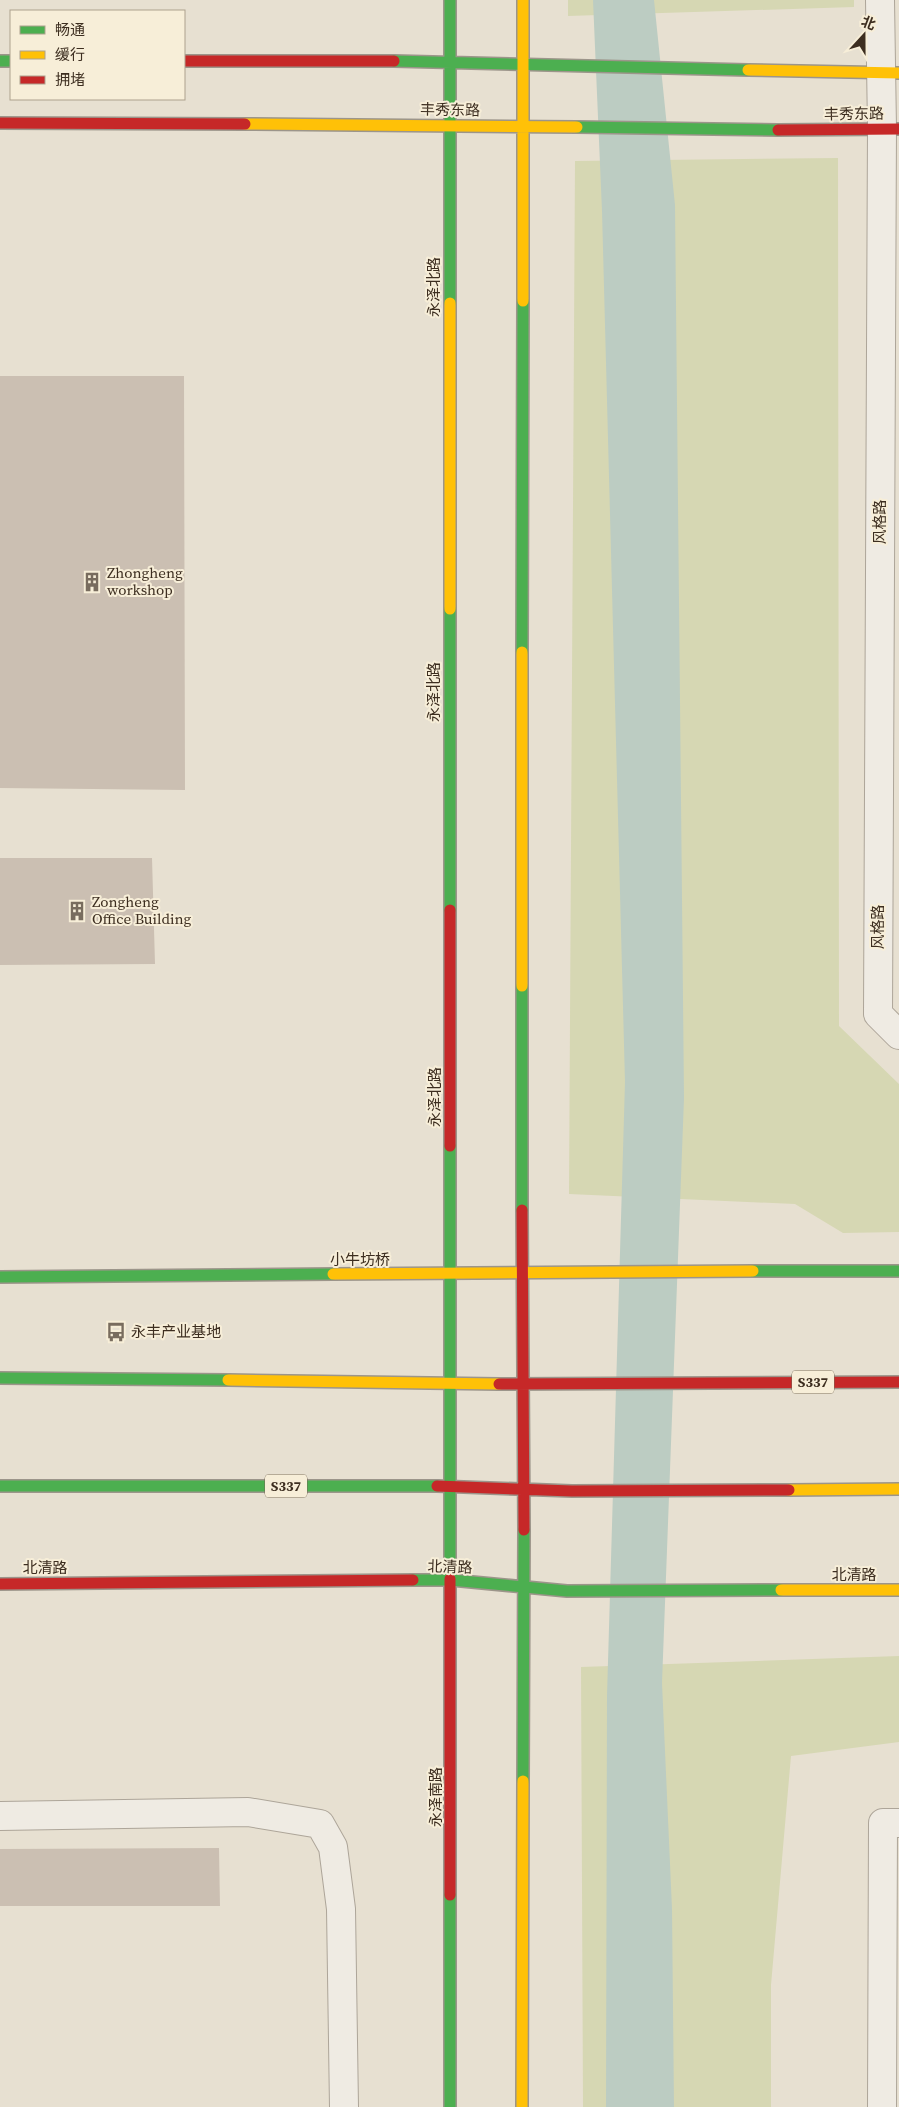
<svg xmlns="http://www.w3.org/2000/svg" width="899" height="2107" viewBox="0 0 899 2107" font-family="'Source Serif 4','Noto Sans SC',serif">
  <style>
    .green { fill: #d6d7b3 }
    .water { fill: #bcccc2 }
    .building { fill: #cbbfb2 }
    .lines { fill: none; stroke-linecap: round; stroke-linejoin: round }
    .street-casing { stroke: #ada599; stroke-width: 30 }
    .fast-casing { stroke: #9c958a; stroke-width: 14 }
    .slow-casing { stroke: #9c958a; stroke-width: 14 }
    .jam-casing { stroke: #9c958a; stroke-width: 14 }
    .street { stroke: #efebe3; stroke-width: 28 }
    .fast { stroke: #4caf50; stroke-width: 11 }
    .slow { stroke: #ffc107; stroke-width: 11 }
    .jam { stroke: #c62828; stroke-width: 11 }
    .labels { text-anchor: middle; stroke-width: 4; stroke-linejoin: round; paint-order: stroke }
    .shield { fill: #f7eed8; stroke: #756857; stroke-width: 1 }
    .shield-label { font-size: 14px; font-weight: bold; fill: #3d2e20 }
    .street-label { font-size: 15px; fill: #3d2e20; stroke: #f7eed8 }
    .poi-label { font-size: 15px; fill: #3d2e20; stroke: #f7eed8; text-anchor: start }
  </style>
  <rect width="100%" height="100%" fill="#e7e0d1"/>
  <path class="green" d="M568 0H854V7L568 16Z
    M838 158 839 1026 899 1084V1232L843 1233 795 1204 569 1194 575 161Z
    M899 1656V1742L791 1756 771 1985V2107H583L581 1667Z"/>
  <path class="water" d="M593 0H654L675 205 684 1098 662 1683 672 1909 674 2107H606L607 1696 625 1082 602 211Z"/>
  <path class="building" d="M0 376H184L185 790 0 788Z
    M0 858H152L155 964 0 965Z
    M219 1848 220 1906H0V1849Z"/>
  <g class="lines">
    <defs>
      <path id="street" d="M880 0 882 128 878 1014 899 1035
        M0 1816 248 1812 320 1824 333 1847 341 1909 344 2107
        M882 2107 883 1823H899"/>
      <path id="fast" d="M450 0V303
        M0 61H11
        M394 61 748 70
        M577 127 778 130
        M450 609V910
        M522 652 523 301
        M450 1146V1579
        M522 1210V986
        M753 1271H899
        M0 1277 333 1274
        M0 1378 228 1380
        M0 1486H437
        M413 1580H451L567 1591 781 1590
        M523 1781 524 1530
        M450 1895V2107"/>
      <path id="slow" d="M748 70 899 73
        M245 124 577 127
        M523 301V0
        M450 303V609
        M522 986V652
        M333 1274 753 1271
        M228 1380 499 1384
        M789 1490 899 1489
        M781 1590H899
        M522 2107 523 1781"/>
      <path id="jam" d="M184 61H394
        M0 123 245 124
        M778 130 899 129
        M450 910V1146
        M522 1210 524 1530
        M499 1384 899 1382
        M437 1486 572 1491 789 1490
        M450 1579V1895
        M0 1584 413 1580"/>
    </defs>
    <use href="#street" class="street-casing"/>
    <use href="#fast" class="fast-casing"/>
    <use href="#slow" class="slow-casing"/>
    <use href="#jam" class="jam-casing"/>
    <use href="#street" class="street"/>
    <use href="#fast" class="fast"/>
    <use href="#slow" class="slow"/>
    <use href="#jam" class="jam"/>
  </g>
  <defs>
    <symbol id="building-bare" viewBox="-9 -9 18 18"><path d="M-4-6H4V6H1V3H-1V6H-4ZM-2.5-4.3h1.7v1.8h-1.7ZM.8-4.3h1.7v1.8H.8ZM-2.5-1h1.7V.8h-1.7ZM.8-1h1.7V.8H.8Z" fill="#786c5e" stroke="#f7eed8" stroke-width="2.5" paint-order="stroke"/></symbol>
    <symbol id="bus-bare" viewBox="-9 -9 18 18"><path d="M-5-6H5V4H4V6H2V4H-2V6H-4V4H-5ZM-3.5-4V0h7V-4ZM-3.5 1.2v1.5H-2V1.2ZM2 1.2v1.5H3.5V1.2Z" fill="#786c5e" stroke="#f7eed8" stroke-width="2.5" paint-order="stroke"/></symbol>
  </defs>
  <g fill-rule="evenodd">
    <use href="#building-bare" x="78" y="568" width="28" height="28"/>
    <use href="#building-bare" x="63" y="897" width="28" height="28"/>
    <use href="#bus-bare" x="102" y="1318" width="28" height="28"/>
  </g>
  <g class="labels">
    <g class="shield">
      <rect x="792" y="1370.5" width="42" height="23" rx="4"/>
      <rect x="265" y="1474.5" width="42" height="23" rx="4"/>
    </g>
    <g class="shield-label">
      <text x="813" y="1387">S337</text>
      <text x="286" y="1491">S337</text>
    </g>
    <g class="street-label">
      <text transform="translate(450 110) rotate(1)" y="5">丰秀东路</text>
      <text transform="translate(854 114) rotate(-1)" y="5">丰秀东路</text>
      <text transform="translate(434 287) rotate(-90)" y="5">永泽北路</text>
      <text transform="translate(880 522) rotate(-90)" y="5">风格路</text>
      <text transform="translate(434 692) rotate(-90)" y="5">永泽北路</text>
      <text transform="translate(878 927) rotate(-90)" y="5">风格路</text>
      <text transform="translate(435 1097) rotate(-90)" y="5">永泽北路</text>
      <text x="360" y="1265">小牛坊桥</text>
      <text transform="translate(450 1567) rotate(2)" y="5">北清路</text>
      <text x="45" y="1573">北清路</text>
      <text x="854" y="1580">北清路</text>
      <text transform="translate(436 1797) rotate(-90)" y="5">永泽南路</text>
    </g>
    <g class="poi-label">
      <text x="107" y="578">Zhongheng<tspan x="107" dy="17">workshop</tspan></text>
      <text x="92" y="907">Zongheng<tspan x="92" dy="17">Office Building</tspan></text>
      <text x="131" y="1337">永丰产业基地</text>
    </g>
  </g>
  <rect x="10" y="10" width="175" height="90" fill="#f7eed8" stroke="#ada18e"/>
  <rect x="20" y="26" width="25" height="8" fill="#4caf50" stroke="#ada18e"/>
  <text x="55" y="35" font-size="15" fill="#3d2e20">畅通</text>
  <rect x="20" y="51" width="25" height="8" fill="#ffc107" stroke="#ada18e"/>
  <text x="55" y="60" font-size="15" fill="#3d2e20">缓行</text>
  <rect x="20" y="76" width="25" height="8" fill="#c62828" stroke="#ada18e"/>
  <text x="55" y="85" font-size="15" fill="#3d2e20">拥堵</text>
  <g transform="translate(864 35) rotate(21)" stroke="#f7eed8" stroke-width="4" paint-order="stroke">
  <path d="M0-4L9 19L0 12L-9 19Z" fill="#3d2e20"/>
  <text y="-8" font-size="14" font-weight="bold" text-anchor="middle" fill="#3d2e20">北</text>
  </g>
</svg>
